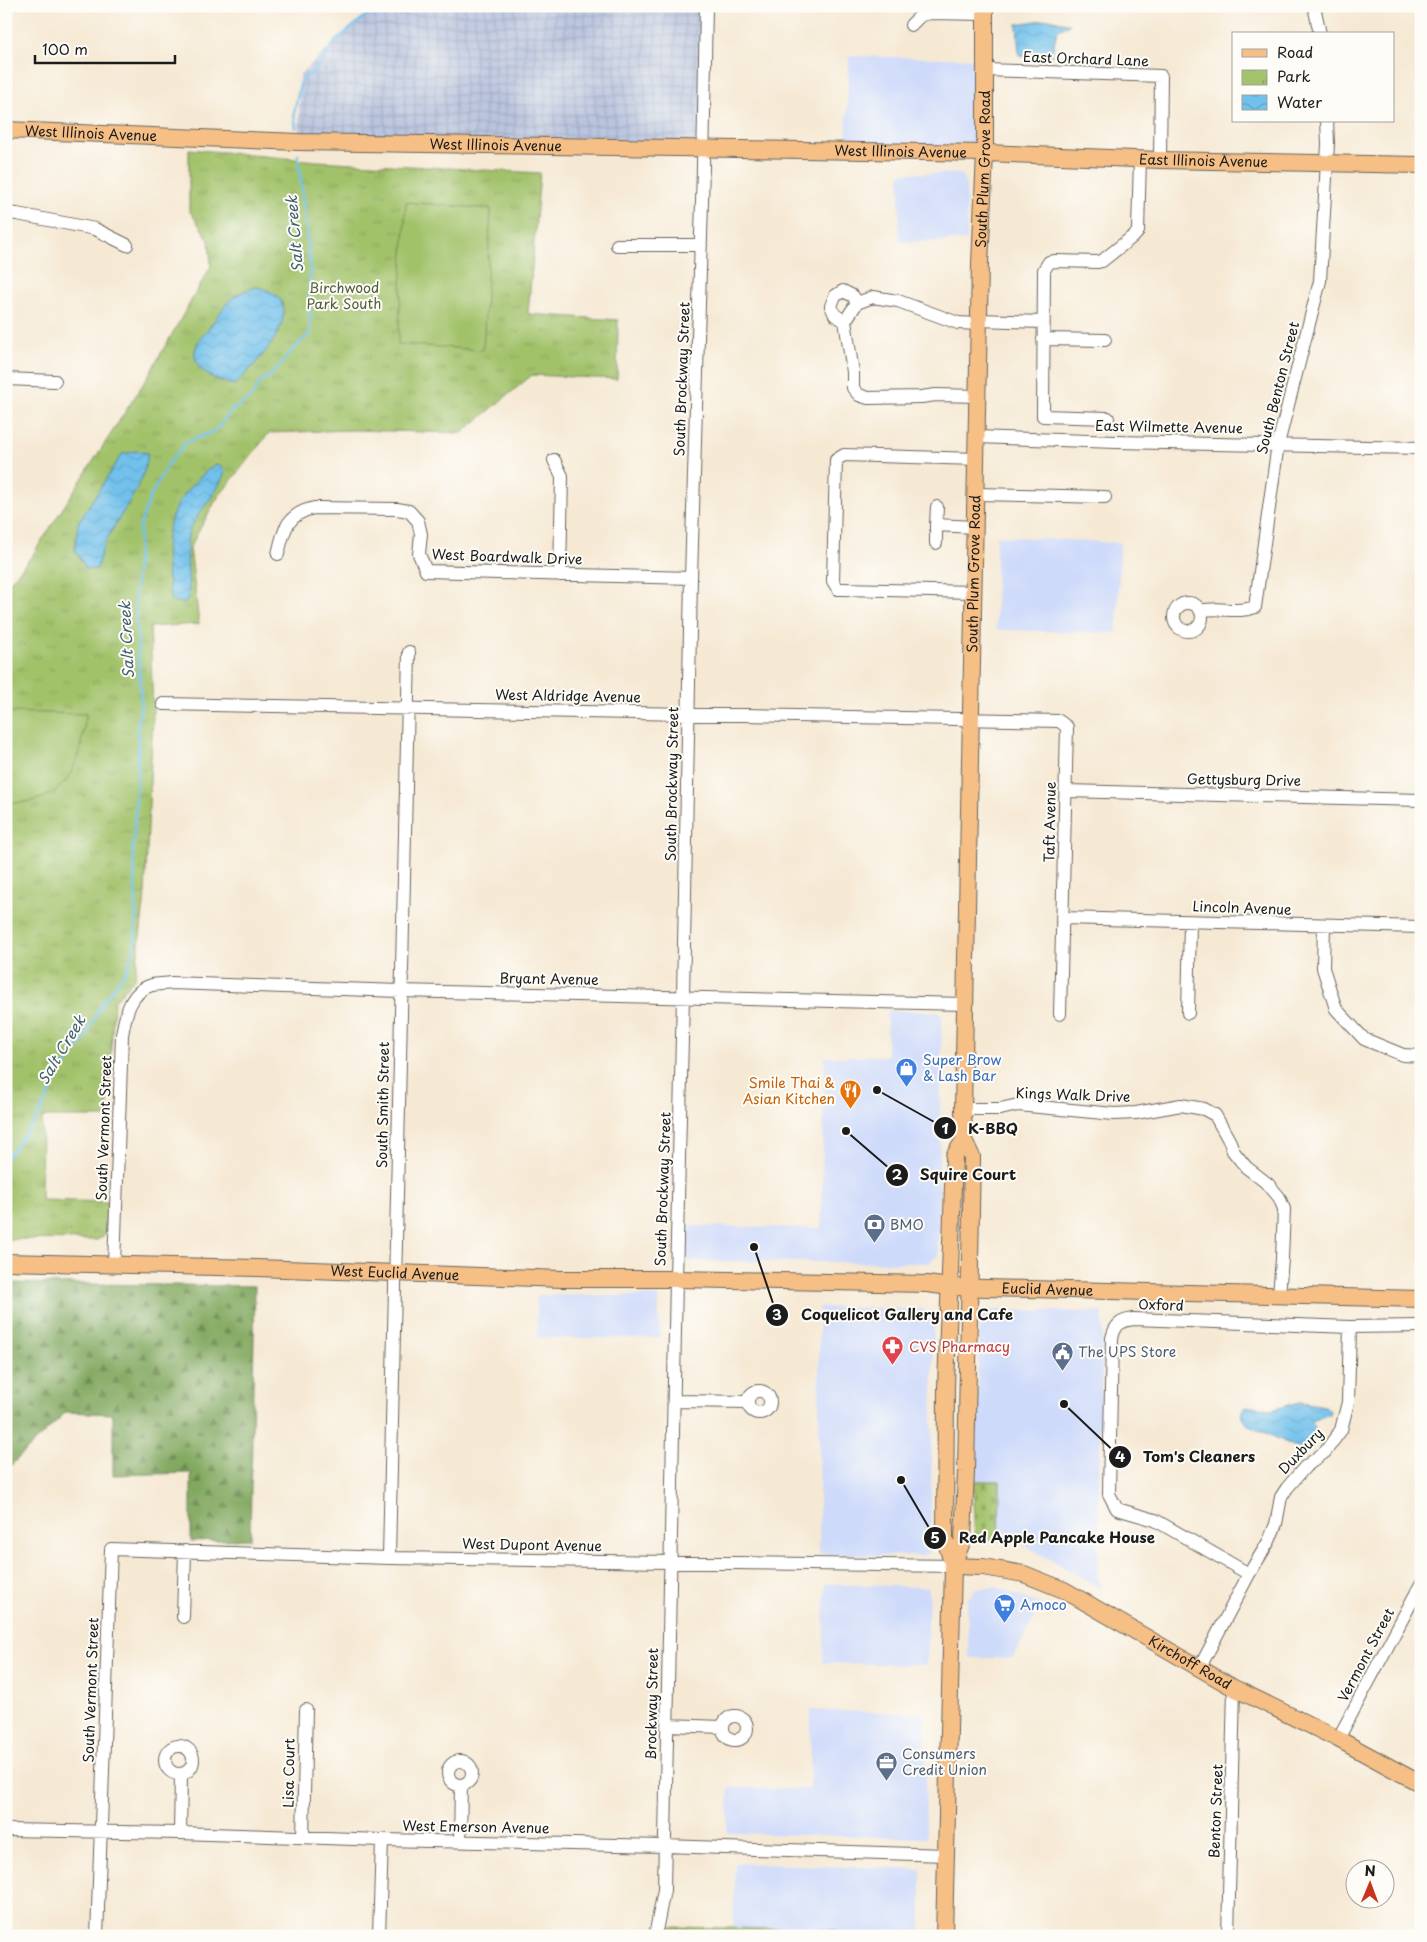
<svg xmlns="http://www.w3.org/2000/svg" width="1427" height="1942" viewBox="0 0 1427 1942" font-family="'Playpen Sans',sans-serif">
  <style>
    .built { fill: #cedafa }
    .industrial { fill: url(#industrial-grid) }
    .forest { fill: url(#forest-firs); stroke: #4e623e }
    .cemetery { fill: url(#cemetery-stones); stroke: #5f6f44 }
    .park { fill: url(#park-tufts); stroke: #5f6f44 }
    .pitch { fill: #a2c26b; stroke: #5f6f44 }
    .water { fill: url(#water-waves); stroke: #466e84 }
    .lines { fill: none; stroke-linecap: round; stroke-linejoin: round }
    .stream { stroke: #71c1ec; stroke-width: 2.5 }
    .minor-casing { stroke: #68645c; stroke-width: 14 }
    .major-casing { stroke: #68645c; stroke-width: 18 }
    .minor { stroke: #fff; stroke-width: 12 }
    .major { stroke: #f5bf86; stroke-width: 16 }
    .labels { text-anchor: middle; stroke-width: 4; stroke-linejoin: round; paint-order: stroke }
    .street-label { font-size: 14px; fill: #1c1c1c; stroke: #fdfcf7 }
    .park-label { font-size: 14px; fill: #525e3c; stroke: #fdfcf7 }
    .shop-label { font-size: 14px; fill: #366cbe; stroke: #fdfcf7; text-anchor: start }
    .food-label { font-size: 14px; fill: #c56008; stroke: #fdfcf7; text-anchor: end }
    .service-label { font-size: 14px; fill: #4e5e75; stroke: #fdfcf7; text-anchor: start }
    .health-label { font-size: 14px; fill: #be3a42; stroke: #fdfcf7; text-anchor: start }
    .water-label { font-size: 15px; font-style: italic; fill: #3e5e6f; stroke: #fdfcf7 }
    .leader { fill: none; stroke: #1c1c1c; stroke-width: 2 }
    .callout-dot { fill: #1c1c1c; stroke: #fdfcf7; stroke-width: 2 }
    .mark-label { font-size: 15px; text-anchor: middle; font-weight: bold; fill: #fff }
    .callout-label { font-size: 15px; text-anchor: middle; font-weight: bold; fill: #1c1c1c; stroke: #fdfcf7; stroke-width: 4; stroke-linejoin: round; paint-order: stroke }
  </style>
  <defs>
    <pattern id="industrial-grid" width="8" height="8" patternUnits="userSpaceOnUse" patternTransform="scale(1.25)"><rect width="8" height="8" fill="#b9c4de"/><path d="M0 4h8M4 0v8" fill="none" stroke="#9ea8be"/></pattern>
    <pattern id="forest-firs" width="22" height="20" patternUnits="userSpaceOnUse" patternTransform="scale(1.25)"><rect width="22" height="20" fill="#81a85f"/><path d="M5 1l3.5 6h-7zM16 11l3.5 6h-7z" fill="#69884e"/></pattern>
    <pattern id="cemetery-stones" width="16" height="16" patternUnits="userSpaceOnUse" patternTransform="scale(1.25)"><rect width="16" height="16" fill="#a2c26b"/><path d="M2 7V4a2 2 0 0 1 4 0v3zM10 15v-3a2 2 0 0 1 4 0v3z" fill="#8ba65c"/></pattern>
    <pattern id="park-tufts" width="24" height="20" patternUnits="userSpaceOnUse" patternTransform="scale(1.25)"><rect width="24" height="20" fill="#a2c26b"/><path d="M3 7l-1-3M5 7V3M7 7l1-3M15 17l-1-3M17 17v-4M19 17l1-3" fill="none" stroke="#8ba65c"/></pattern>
    <pattern id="water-waves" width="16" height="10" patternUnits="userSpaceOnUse" patternTransform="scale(1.25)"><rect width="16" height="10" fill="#71c1ec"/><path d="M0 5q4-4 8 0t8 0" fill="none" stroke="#61a5ca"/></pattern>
  </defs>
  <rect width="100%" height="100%" fill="#fdfcf7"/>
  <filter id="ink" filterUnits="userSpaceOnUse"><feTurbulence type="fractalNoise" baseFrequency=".02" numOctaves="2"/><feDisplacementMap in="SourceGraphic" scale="10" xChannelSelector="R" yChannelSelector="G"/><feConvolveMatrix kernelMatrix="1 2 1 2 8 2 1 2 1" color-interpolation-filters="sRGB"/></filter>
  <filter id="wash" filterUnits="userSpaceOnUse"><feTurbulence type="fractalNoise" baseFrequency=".0096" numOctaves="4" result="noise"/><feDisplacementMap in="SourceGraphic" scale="20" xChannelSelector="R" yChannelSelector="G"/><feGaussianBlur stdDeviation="1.12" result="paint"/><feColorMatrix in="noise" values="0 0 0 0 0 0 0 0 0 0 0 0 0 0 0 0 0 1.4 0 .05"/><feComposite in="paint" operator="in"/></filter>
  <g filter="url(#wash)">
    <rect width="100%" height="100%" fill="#f6e9d4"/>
    <path class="built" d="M849 56 985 59V153L846 150Z
      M900 173 962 174 966 185 967 240 899 242Z
      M996 536 1120 543 1117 633 996 630Z
      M887 1010 937 1012 942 1016 938 1255 928 1263 687 1261 688 1226 821 1228 825 1057 887 1056Z
      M537 1295 658 1296 660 1338H537Z
      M819 1307 923 1309 934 1324 930 1553 921 1556 819 1554Z
      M980 1310 1103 1312 1097 1577 1102 1589 1024 1545 1000 1534V1481H974Z
      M825 1584 929 1587 927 1665 823 1663Z
      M997 1587 1041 1605 1013 1658H969L967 1600 976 1589Z
      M811 1710 925 1714 926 1838 727 1833 729 1788 810 1789Z
      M735 1863 921 1869V1936H664L667 1927 733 1928Z"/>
    <path class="industrial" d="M377 6H706L703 148 299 142 300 74Z"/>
    <path class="forest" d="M6 1283 255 1286 250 1539 191 1541V1473L113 1475V1414L66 1412 6 1470Z"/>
    <path class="cemetery" d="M974 1481H1000L999 1541 977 1537 974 1528Z"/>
    <path class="park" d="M189 149 316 161 540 173 528 314 618 320 617 379 532 375 462 433 352 430 269 433 216 500 190 547 199 624 150 627 153 713 145 896 135 978 114 1001 107 1117H42L41 1200 108 1202 104 1235 97 1240 6 1239V586L32 556 147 378 211 266 209 240 189 210Z
      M667 1927 836 1930V1936H664Z"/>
    <path class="pitch" d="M406 202 491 209 483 350 398 344Z
      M6 712 86 714C79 767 69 804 6 803Z"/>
    <path class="water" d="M1049 19 1070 24 1057 31 1051 57 1019 56 1017 24Z
      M257 287C319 301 257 364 234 385 216 381 189 370 196 347 198 339 207 331 211 325 227 304 230 293 257 287Z
      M137 451 148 453C144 496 104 526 97 569H86L75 550 78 523 122 454Z
      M214 465 220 466 225 471C219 493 201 507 191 527 183 540 190 579 189 596L185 603H180L171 601C165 557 159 522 191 486 198 478 206 472 214 465Z
      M1300 1402 1325 1406 1330 1410 1329 1414 1312 1421 1316 1437 1310 1444 1302 1450 1247 1424 1242 1416 1244 1408 1254 1406 1272 1410Z"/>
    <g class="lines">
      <path class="stream" d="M296 128 294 113 301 80 315 70 336 41 377 6
        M6 1159 38 1116 61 1071 84 1040 102 1003 128 968 135 944 136 900 133 848 138 766V721L141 704 135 596 140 526 150 497 169 462 183 447 184 443 215 431 232 410 252 397 260 382 272 374 297 345 310 334V264L298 155"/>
    </g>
  </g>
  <g filter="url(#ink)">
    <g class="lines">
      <defs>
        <path id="minor" d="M1314 6 1320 34
          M911 25 921 15 931 13 985 14
          M985 70 1161 76 1160 160
          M6 213 17 214 95 229 127 245
          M617 245H701
          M979 320 1043 322
          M845 321 835 315 831 306 835 296 843 291 853 296 857 303
          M1043 339 1105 340
          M6 379 55 381
          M978 396 936 395 921 397 868 398 859 395 853 388V372L845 321 857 303 873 297 898 301 958 323 979 324
          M1108 418 1043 416 1044 270 1049 262 1055 261 1098 262 1102 261 1136 234 1138 231 1140 159
          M977 437 1116 442 1421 448
          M554 460 562 476 560 575
          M976 494 1105 497
          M937 507 936 525 975 527
          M936 543V525
          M278 554C284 529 287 514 314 508L397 509 409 511 418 521 421 534 419 554 426 571 691 578
          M974 592 843 589H838L833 581 836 460 844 455 977 459
          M1174 617a14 14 0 1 1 28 0a14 14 0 1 1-28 0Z
          M1201 611C1219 606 1238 614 1255 607L1278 444 1320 281 1328 144 1327 121
          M163 704 1059 721 1067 727 1060 1014
          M1066 791 1421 800
          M1062 918 1421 927
          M1324 925 1323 968 1336 1009 1364 1039 1403 1055 1421 1056
          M1188 1013 1190 922
          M963 1109H1000L1018 1105 1114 1114 1136 1113 1181 1105 1204 1109 1215 1115 1230 1142 1233 1151 1246 1167 1268 1184 1279 1197 1284 1209 1282 1259 1279 1295
          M114 1265 122 1035C125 1016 130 991 152 985 158 984 165 984 172 983L400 991 965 1004
          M748 1402a11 11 0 1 1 22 0a11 11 0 1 1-22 0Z
          M674 1401 748 1402
          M389 1558 409 652
          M1249 1574 1155 1520 1117 1509 1109 1494 1112 1338C1115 1325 1120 1321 1133 1319L1350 1327 1421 1326
          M183 1617 185 1551
          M1200 1667 1249 1574 1269 1541 1276 1524 1281 1497 1287 1488 1305 1467 1325 1452 1341 1430 1348 1402 1350 1327
          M723 1728a12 12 0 1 1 24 0a12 12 0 1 1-24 0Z
          M667 1725 723 1727
          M1338 1739 1421 1584
          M165 1760a14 14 0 1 1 28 0a14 14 0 1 1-28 0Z
          M448 1773a12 12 0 1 1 24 0a12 12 0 1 1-24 0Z
          M6 1830 180 1833 382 1840 664 1846 946 1855
          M180 1833 181 1775
          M303 1837 306 1710
          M460 1842 461 1785
          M97 1936 111 1549 389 1558 953 1566
          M379 1936 382 1840
          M655 1936 664 1890 676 1279 683 997 691 578 703 167 706 6
          M1228 1936 1234 1688"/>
        <g id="major">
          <path id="s1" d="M6 130 299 142 985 153 1160 160 1421 165"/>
          <path id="s2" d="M6 1262 257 1268 561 1279H676L927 1284 950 1287 1421 1299"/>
          <path id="s3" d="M953 1566 963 1539 966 1472 972 1157 964 1140 963 1109 980 264 985 153V6"/>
          <path id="s4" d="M953 1566 983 1567 1024 1574 1064 1590 1234 1688 1338 1739 1421 1784"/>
          <path d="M944 1936 953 1566 945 1539 946 1388 954 1156 964 1140"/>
        </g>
      </defs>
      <use href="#minor" class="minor-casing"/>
      <use href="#major" class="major-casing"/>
      <use href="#minor" class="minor"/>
      <use href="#major" class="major"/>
    </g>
  </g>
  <defs>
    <symbol id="shop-pin" viewBox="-11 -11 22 30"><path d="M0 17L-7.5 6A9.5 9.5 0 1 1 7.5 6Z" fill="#3f7fe0" stroke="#fdfcf7"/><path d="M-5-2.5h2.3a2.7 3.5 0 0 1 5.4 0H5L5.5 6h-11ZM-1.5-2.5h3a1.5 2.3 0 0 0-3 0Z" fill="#fff"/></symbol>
    <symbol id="restaurant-pin" viewBox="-11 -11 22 30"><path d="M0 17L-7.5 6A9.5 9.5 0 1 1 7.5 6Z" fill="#e8710a" stroke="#fdfcf7"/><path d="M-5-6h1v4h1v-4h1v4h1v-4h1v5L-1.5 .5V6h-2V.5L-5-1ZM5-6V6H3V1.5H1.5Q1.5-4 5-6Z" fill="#fff"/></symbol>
    <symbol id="bank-pin" viewBox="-11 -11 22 30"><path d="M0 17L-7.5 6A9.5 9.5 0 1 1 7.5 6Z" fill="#5c6f8a" stroke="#fdfcf7"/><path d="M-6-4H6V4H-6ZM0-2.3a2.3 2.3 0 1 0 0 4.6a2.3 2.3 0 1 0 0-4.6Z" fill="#fff"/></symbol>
    <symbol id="pharmacy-pin" viewBox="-11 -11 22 30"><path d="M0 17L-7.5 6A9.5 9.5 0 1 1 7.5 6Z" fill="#e0444e" stroke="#fdfcf7"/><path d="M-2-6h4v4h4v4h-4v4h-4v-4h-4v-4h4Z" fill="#fff"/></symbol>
    <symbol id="civic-pin" viewBox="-11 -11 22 30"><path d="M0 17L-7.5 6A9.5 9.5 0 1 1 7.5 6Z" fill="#5c6f8a" stroke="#fdfcf7"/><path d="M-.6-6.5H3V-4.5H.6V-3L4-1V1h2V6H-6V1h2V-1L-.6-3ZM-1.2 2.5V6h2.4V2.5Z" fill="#fff"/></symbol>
    <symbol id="supermarket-pin" viewBox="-11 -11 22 30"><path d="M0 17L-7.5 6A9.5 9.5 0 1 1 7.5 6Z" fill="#3f7fe0" stroke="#fdfcf7"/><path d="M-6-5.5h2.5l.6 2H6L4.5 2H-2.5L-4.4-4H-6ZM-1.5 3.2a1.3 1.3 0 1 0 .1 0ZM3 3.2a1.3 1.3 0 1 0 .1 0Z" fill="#fff"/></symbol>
    <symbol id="office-pin" viewBox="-11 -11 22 30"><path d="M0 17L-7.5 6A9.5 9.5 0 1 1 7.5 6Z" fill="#5c6f8a" stroke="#fdfcf7"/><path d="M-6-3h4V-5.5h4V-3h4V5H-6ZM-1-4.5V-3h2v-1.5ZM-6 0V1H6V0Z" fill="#fff"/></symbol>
  </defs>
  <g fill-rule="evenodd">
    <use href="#shop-pin" x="894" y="1056" width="25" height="34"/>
    <use href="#restaurant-pin" x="838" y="1078" width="25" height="34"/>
    <use href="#bank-pin" x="862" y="1212" width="25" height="34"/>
    <use href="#pharmacy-pin" x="880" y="1334" width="25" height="34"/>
    <use href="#civic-pin" x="1050" y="1340" width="25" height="34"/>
    <use href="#supermarket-pin" x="992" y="1592" width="25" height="34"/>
    <use href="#office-pin" x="874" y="1750" width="25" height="34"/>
  </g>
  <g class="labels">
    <g class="street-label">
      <text transform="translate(1086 59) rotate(2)" y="5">East Orchard Lane</text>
      <text dy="5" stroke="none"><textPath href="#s1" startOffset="85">West Illinois Avenue</textPath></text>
      <text dy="5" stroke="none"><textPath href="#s1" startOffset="490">West Illinois Avenue</textPath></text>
      <text dy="5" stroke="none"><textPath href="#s1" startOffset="895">West Illinois Avenue</textPath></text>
      <text dy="5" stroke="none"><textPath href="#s1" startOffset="1198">East Illinois Avenue</textPath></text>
      <text dy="5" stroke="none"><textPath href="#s3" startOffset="1401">South Plum Grove Road</textPath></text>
      <text transform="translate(682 379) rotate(-88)" y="5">South Brockway Street</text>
      <text transform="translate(1278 388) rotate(-76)" y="5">South Benton Street</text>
      <text transform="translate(1169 427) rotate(1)" y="5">East Wilmette Avenue</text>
      <text transform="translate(507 557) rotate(2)" y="5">West Boardwalk Drive</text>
      <text dy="5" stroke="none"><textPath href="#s3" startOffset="996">South Plum Grove Road</textPath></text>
      <text transform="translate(568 696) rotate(1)" y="5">West Aldridge Avenue</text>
      <text transform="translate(1244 780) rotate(1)" y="5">Gettysburg Drive</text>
      <text transform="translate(672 784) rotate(-89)" y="5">South Brockway Street</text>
      <text transform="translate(1050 822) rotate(-89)" y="5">Taft Avenue</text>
      <text transform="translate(1242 908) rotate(2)" y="5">Lincoln Avenue</text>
      <text transform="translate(549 979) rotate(1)" y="5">Bryant Avenue</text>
      <text transform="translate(1073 1095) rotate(2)" y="5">Kings Walk Drive</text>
      <text transform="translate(383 1105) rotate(-89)" y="5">South Smith Street</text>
      <text transform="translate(104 1128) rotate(-88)" y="5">South Vermont Street</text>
      <text transform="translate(663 1189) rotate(-88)" y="5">South Brockway Street</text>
      <text dy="5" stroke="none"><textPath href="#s2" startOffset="389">West Euclid Avenue</textPath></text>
      <text dy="5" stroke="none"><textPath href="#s2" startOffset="1042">Euclid Avenue</textPath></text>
      <text transform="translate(1161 1305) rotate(2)" y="5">Oxford</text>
      <text transform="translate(1301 1451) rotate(-46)" y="5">Duxbury</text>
      <text transform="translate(532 1545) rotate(1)" y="5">West Dupont Avenue</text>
      <text transform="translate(1366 1655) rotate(-62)" y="5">Vermont Street</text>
      <text dy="5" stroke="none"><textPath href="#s4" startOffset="260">Kirchoff Road</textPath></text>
      <text transform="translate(91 1690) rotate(-88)" y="5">South Vermont Street</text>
      <text transform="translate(652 1704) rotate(-89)" y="5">Brockway Street</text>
      <text transform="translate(289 1773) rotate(-89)" y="5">Lisa Court</text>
      <text transform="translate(1216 1811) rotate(-88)" y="5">Benton Street</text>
      <text transform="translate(476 1827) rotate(1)" y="5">West Emerson Avenue</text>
    </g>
    <g class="park-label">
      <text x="344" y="293">Birchwood<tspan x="344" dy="16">Park South</tspan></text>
    </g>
    <g class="shop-label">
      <text x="923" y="1065">Super Brow<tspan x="923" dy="16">&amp; Lash Bar</tspan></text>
      <text x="1020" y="1610">Amoco</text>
    </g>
    <g class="food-label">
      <text x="835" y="1088">Smile Thai &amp;<tspan x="835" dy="16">Asian Kitchen</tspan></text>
    </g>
    <g class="service-label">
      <text x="890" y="1230">BMO</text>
      <text x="1078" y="1357">The UPS Store</text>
      <text x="902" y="1759">Consumers<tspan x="902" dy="16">Credit Union</tspan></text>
    </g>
    <g class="health-label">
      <text x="909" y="1352">CVS Pharmacy</text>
    </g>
    <g class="water-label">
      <text transform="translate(295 234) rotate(-95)" y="5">Salt Creek</text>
      <text transform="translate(127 640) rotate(-93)" y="5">Salt Creek</text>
      <text transform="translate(62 1050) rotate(-59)" y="5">Salt Creek</text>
    </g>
  </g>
  <path class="leader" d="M877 1090L945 1128M846 1131L897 1175M754 1247L777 1315M1064 1404L1120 1457M901 1480L935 1538"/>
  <g class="callout-dot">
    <circle cx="877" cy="1090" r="5"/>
    <circle cx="846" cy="1131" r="5"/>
    <circle cx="754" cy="1247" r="5"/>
    <circle cx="1064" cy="1404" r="5"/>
    <circle cx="901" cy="1480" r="5"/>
    <circle cx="945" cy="1128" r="12"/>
    <circle cx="897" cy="1175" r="12"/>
    <circle cx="777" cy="1315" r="12"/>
    <circle cx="1120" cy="1457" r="12"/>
    <circle cx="935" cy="1538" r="12"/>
  </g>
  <g class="mark-label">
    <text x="945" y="1134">1</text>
    <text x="897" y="1180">2</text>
    <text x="777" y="1320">3</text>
    <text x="1120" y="1462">4</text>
    <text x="935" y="1543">5</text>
  </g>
  <g class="callout-label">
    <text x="993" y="1134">K-BBQ</text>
    <text x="968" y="1180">Squire Court</text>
    <text x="907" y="1320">Coquelicot Gallery and Cafe</text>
    <text x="1199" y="1462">Tom's Cleaners</text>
    <text x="1057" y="1543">Red Apple Pancake House</text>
  </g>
  <rect width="1427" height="1942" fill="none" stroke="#fdfcf7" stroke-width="25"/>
  <rect x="1232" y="32" width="162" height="90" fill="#fdfcf7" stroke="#a3a29f"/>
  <rect x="1242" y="49" width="25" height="8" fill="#f5bf86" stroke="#a3a29f"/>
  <text x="1277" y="58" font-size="15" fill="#1c1c1c">Road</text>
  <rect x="1242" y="70" width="25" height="15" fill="url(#park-tufts)" stroke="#a3a29f"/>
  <text x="1277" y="82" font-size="15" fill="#1c1c1c">Park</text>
  <rect x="1242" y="95" width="25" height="15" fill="url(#water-waves)" stroke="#a3a29f"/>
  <text x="1277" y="108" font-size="15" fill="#1c1c1c">Water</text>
  <g transform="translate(1370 1884) rotate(1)"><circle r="24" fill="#fdfcf7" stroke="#a3a29f"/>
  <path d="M0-4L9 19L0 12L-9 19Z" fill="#c8321e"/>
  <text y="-8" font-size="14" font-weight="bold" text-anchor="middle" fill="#1c1c1c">N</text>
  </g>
  <path d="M35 55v8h140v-8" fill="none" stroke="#1c1c1c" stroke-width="2.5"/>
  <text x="42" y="55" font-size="15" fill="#1c1c1c" stroke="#fdfcf7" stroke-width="4" paint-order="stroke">100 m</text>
</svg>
